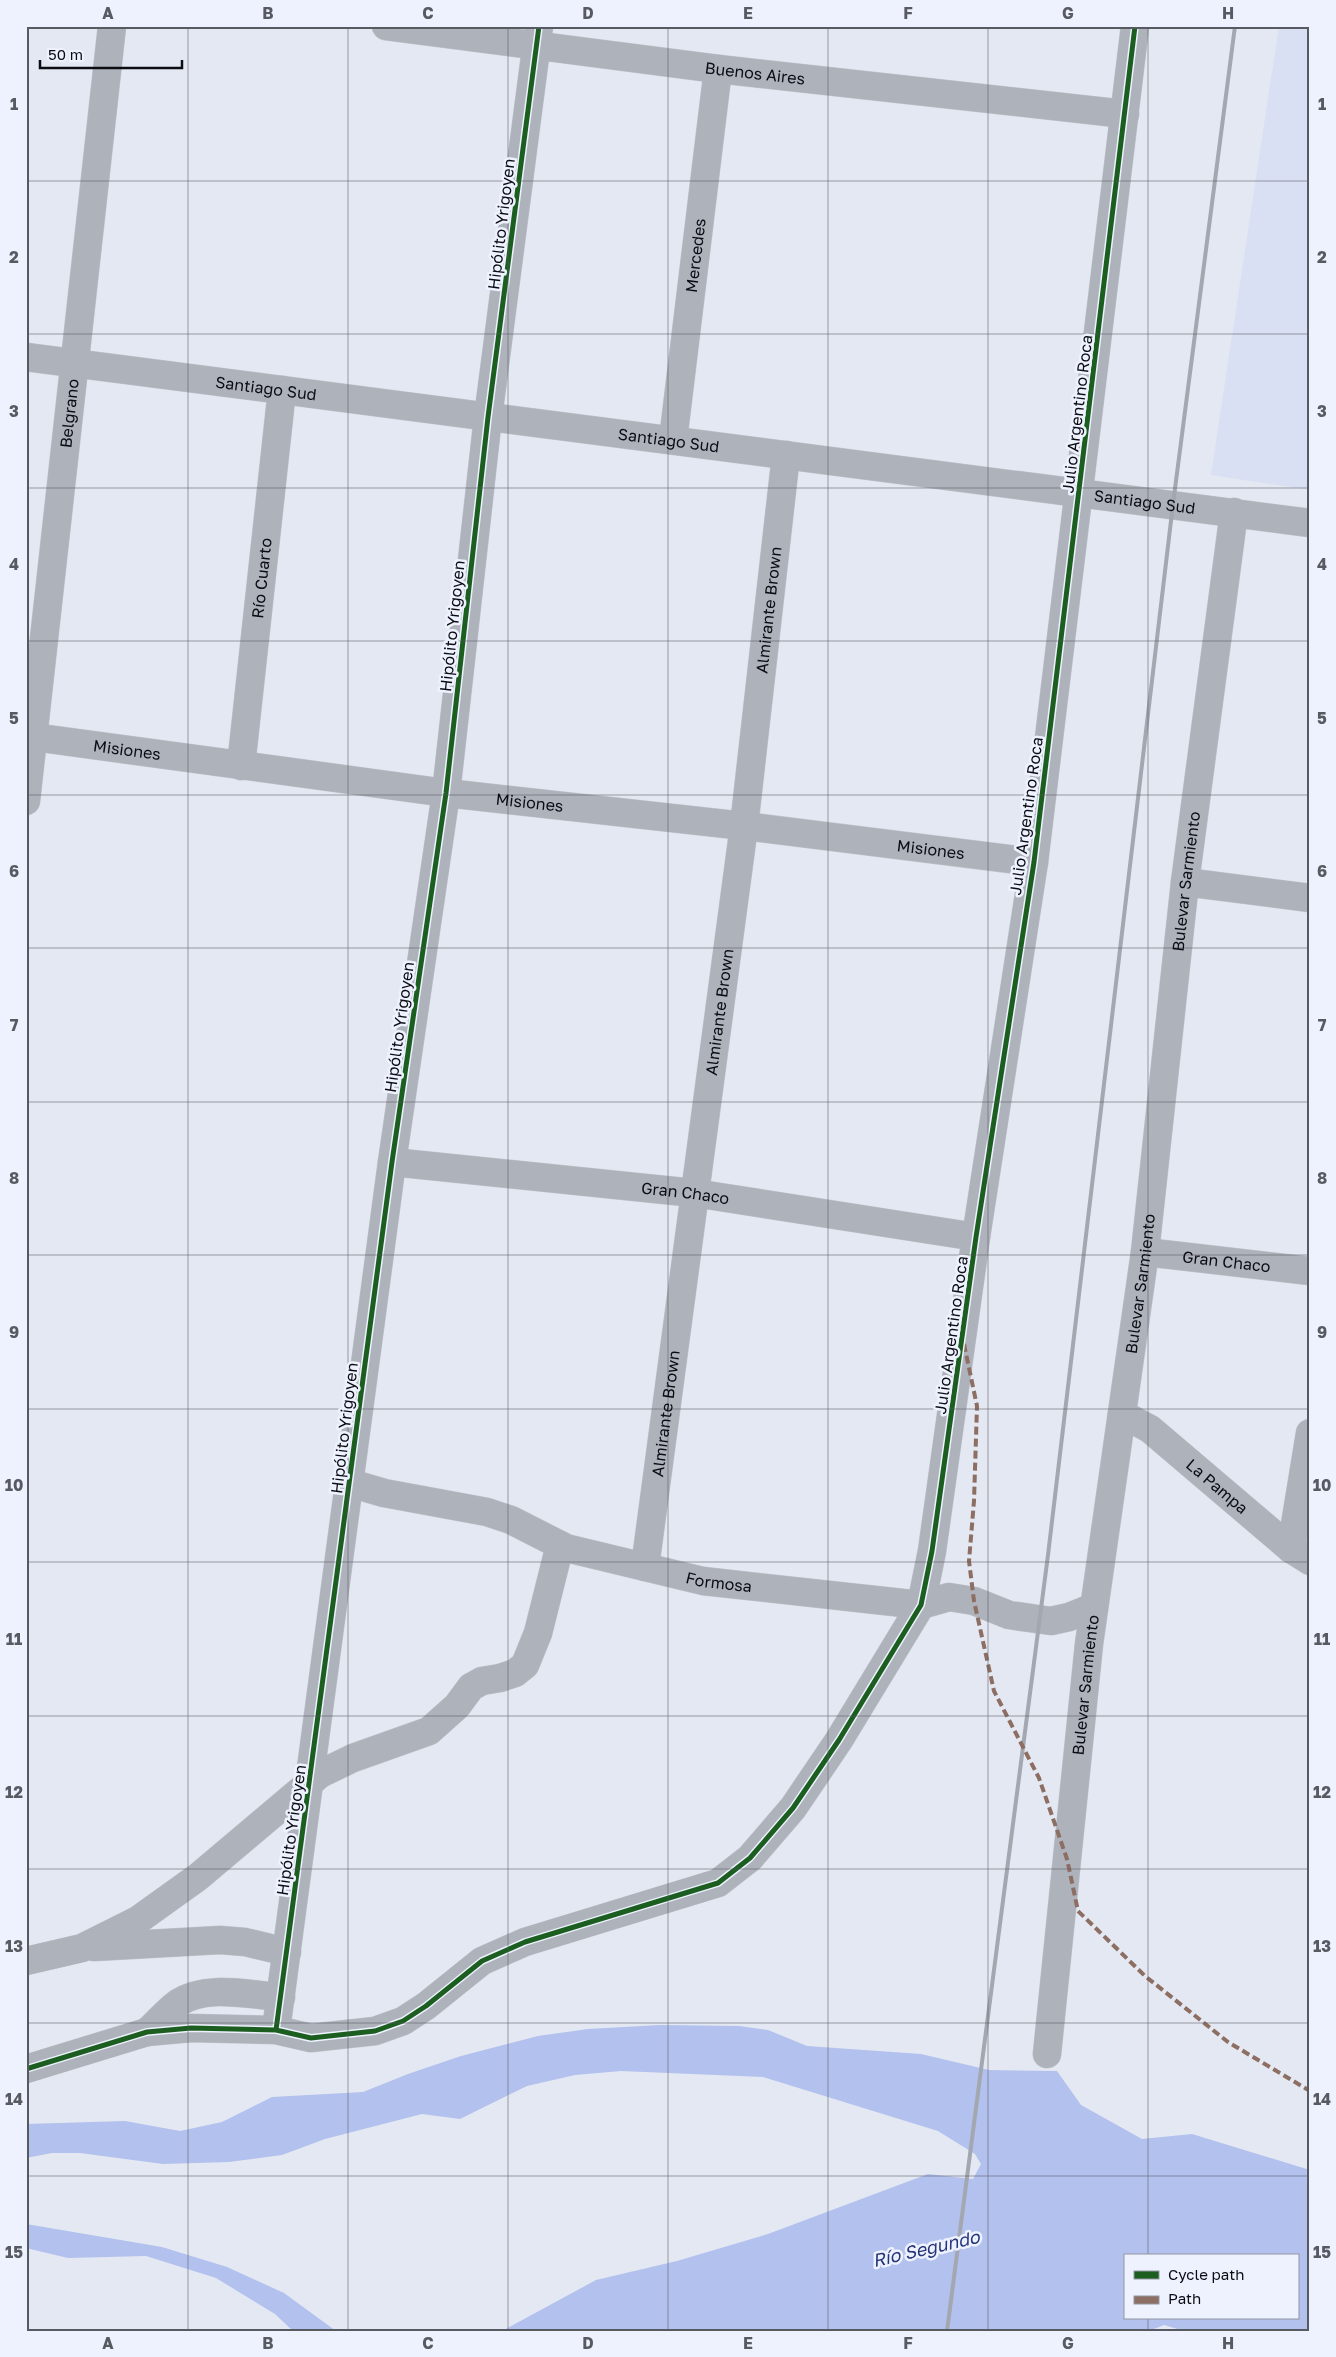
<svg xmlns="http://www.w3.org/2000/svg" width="1336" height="2357" viewBox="0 0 1336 2357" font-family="'Golos Text',sans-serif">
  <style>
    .built { fill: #d9e0f3 }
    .water { fill: #b2c1ed; fill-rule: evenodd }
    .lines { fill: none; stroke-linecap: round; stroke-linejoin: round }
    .minor-casing { stroke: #c2c6cd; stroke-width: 29 }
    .minor { stroke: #aeb2bb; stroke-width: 28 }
    .rail { stroke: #a3a7af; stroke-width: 4 }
    .quiet { stroke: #8d6e63; stroke-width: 4; stroke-dasharray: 8 4; stroke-linecap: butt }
    .cycleway-casing { stroke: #eef2fe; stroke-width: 8 }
    .cycleway { stroke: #1b5e20; stroke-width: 5 }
    .grid { fill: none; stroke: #575a61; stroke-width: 1; stroke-opacity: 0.55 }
    .labels { text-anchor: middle; stroke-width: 5; stroke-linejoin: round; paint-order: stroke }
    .street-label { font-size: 16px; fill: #0b0d13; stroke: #eef2fe }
    .water-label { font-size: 18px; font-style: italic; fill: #26357a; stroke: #eef2fe }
    .neatline { fill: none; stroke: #575a61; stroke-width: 2 }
    .grid-label { font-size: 16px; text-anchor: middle; font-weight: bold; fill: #575a61 }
  </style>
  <rect width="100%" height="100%" fill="#e4e8f2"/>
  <path class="built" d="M1279 26H1310V490L1211 475Z"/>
  <path class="water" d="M660 2025 739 2026 768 2030 807 2046 921 2054 989 2070 1057 2071 1081 2105 1142 2139 1192 2134 1310 2170V2331H1184L1164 2325 1149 2331H502L596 2280 677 2261 768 2234 928 2174 973 2179 981 2164 975 2154 938 2131 763 2077 621 2071 575 2075 527 2086 460 2119 422 2114 325 2139 282 2155 229 2162 163 2164 80 2153H52L26 2158V2124L125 2121 180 2131 222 2122 272 2097 363 2092 408 2074 461 2056 538 2036 588 2029ZM1125 2256H1297V2318H1125Z
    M26 2224 162 2247 227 2267 284 2293 336 2331H293L275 2314 216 2278 146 2256 68 2258 26 2248Z"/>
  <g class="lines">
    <defs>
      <g id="minor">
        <path id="s1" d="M386 26 718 69 1125 114"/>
        <path id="s2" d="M26 357 1310 523"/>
        <path id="s3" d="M673 440 718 69"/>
        <path id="s4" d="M26 736 446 793 744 826 1034 862"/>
        <path id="s5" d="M241 766 282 390"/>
        <path id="s6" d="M26 801 112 26"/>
        <path d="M1185 882 1310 898"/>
        <path id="s7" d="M392 1162 694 1193 976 1237"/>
        <path id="s8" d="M1145 1252 1310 1271"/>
        <path id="s9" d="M1122 1414 1150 1429 1291 1549 1310 1561"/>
        <path id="s10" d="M350 1483 384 1493 487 1512 511 1520 566 1548 703 1581 921 1605 949 1597 974 1601 1009 1615 1051 1621 1069 1617 1094 1607"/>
        <path d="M1291 1549 1310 1433"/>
        <path id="s11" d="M645 1567 744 826 786 455"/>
        <path d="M94 1947 220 1940 245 1942 287 1952"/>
        <path d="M26 1961 82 1948 138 1920 198 1877 320 1774 353 1758 429 1731 457 1706 471 1687 482 1681 500 1678 515 1673 525 1665 538 1633 560 1545"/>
        <path d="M276 2030 392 1162 446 793 488 417 539 26"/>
        <path d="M147 2032C157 2023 167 2011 178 2003 207 1984 249 1995 281 1997"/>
        <path id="s12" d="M1047 2054 1089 1644 1145 1252 1185 882 1234 512"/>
        <path d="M26 2069 147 2032 191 2028 276 2030 311 2038 375 2031 403 2021 426 2006 482 1961 525 1942 718 1883 750 1858 793 1808 839 1740 921 1605 932 1551 976 1237 1034 862 1135 26"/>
      </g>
    </defs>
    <use href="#minor" class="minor-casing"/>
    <use href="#minor" class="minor"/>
    <path class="rail" d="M947 2331 1048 1555 1173 504 1235 26"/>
    <path class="quiet" d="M964 1344 977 1406 974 1501 969 1561 974 1601 994 1691 1039 1778 1067 1859 1078 1911 1145 1976 1228 2042 1310 2091"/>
    <defs>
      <path id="cycleway" d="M276 2030 392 1162 446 793 488 417 539 26
        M26 2069 147 2032 191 2028 276 2030 311 2038 375 2031 403 2021 426 2006 482 1961 525 1942 718 1883 750 1858 793 1808 839 1740 921 1605 932 1551 976 1237 1034 862 1135 26"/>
    </defs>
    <use href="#cycleway" class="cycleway-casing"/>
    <use href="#cycleway" class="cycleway"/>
  </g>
  <path class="grid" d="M188 26V2331M348 26V2331M508 26V2331M668 26V2331M828 26V2331M988 26V2331M1148 26V2256M26 181H1310M26 334H1310M26 488H1310M26 641H1310M26 795H1310M26 948H1310M26 1102H1310M26 1255H1310M26 1409H1310M26 1562H1310M26 1716H1310M26 1869H1310M26 2023H1310M26 2176H1310M1148 2318V2331"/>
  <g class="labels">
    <g class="street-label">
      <text dy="6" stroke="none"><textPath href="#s1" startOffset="372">Buenos Aires</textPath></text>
      <text transform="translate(501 224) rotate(-83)" y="6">Hipólito Yrigoyen</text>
      <text dy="6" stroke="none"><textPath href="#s3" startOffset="186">Mercedes</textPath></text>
      <text dy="6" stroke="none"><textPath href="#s2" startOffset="242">Santiago Sud</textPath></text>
      <text dy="6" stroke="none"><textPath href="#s6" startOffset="390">Belgrano</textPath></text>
      <text transform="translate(1077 414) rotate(-83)" y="6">Julio Argentino Roca</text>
      <text dy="6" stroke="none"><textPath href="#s2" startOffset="648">Santiago Sud</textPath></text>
      <text dy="6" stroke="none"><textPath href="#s2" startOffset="1128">Santiago Sud</textPath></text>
      <text dy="6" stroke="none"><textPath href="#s5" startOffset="189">Río Cuarto</textPath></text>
      <text dy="6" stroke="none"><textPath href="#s11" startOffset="965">Almirante Brown</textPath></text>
      <text transform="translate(452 626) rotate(-84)" y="6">Hipólito Yrigoyen</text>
      <text dy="6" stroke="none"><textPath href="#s4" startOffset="102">Misiones</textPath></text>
      <text dy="6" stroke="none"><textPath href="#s4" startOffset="508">Misiones</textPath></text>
      <text transform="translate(1026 816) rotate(-82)" y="6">Julio Argentino Roca</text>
      <text dy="6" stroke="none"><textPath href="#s4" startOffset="912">Misiones</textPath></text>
      <text dy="6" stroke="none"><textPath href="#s12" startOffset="1181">Bulevar Sarmiento</textPath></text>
      <text dy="6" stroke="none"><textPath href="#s11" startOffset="560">Almirante Brown</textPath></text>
      <text transform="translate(399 1027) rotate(-82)" y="6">Hipólito Yrigoyen</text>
      <text dy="6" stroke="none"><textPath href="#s7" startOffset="295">Gran Chaco</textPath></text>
      <text dy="6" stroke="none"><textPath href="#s8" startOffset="82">Gran Chaco</textPath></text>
      <text dy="6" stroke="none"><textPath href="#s12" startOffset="776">Bulevar Sarmiento</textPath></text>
      <text transform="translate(951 1335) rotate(-82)" y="6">Julio Argentino Roca</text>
      <text dy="6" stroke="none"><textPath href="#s11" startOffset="155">Almirante Brown</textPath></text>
      <text transform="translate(344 1428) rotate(-83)" y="6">Hipólito Yrigoyen</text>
      <text dy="6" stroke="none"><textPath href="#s9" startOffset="120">La Pampa</textPath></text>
      <text dy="6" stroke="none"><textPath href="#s10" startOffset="384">Formosa</textPath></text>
      <text dy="6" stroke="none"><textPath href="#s12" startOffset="371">Bulevar Sarmiento</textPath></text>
      <text transform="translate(291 1830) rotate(-82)" y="6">Hipólito Yrigoyen</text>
    </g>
    <g class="water-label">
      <text transform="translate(926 2249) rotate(-13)" y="6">Río Segundo</text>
    </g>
  </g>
  <rect width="1336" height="2357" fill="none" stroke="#eef2fe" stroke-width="55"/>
  <rect x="1124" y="2254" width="175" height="65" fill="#eef2fe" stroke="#9396a0"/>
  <rect x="1134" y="2271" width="25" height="8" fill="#1b5e20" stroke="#9396a0"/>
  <text x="1168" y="2280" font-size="15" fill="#0b0d13">Cycle path</text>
  <rect x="1134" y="2296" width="25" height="8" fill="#8d6e63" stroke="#9396a0"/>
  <text x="1168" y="2304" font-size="15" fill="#0b0d13">Path</text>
  <path d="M40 60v8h142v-8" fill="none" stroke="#0b0d13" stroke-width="2.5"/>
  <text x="48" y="60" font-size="15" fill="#0b0d13" stroke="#eef2fe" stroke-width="4" paint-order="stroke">50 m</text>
  <rect x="28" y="28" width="1280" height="2302" class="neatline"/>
  <g class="grid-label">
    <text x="108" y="19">A</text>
    <text x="268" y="19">B</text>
    <text x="428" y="19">C</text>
    <text x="588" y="19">D</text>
    <text x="748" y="19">E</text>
    <text x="908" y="19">F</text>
    <text x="1068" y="19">G</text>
    <text x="1228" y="19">H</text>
    <text x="14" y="110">1</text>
    <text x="1322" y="110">1</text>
    <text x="14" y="263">2</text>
    <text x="1322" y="263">2</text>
    <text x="14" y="417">3</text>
    <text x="1322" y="417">3</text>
    <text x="14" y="570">4</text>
    <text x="1322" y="570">4</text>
    <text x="14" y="724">5</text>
    <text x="1322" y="724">5</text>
    <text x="14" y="877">6</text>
    <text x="1322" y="877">6</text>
    <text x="14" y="1031">7</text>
    <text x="1322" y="1031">7</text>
    <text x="14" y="1184">8</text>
    <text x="1322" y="1184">8</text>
    <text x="14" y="1338">9</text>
    <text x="1322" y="1338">9</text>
    <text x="14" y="1491">10</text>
    <text x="1322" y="1491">10</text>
    <text x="14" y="1645">11</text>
    <text x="1322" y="1645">11</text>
    <text x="14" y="1798">12</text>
    <text x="1322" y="1798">12</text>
    <text x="14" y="1952">13</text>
    <text x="1322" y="1952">13</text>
    <text x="14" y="2105">14</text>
    <text x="1322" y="2105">14</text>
    <text x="14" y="2258">15</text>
    <text x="1322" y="2258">15</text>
    <text x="108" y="2349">A</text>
    <text x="268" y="2349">B</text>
    <text x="428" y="2349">C</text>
    <text x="588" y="2349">D</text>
    <text x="748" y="2349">E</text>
    <text x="908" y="2349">F</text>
    <text x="1068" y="2349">G</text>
    <text x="1228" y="2349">H</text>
  </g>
</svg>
